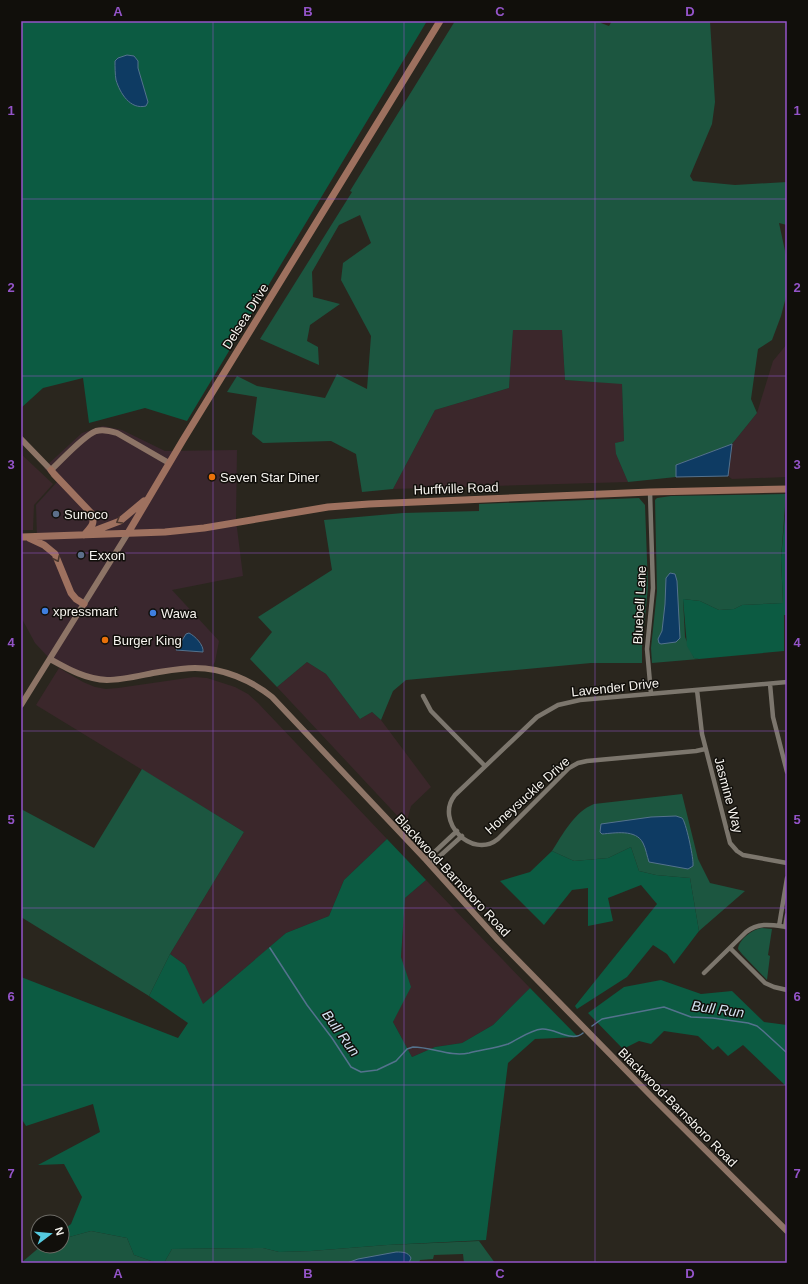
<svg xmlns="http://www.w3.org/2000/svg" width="808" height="1284" viewBox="0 0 808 1284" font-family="Arial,sans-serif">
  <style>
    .commercial { fill: #3a272e }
    .industrial { fill: #3b272b }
    .green { fill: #1c5640 }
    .forest { fill: #0c5b42 }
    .water { fill: #0e3b63; stroke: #54728d }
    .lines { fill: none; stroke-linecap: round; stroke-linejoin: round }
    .stream { stroke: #54728d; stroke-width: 1.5 }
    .minor { stroke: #7c766d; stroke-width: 4.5 }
    .secondary { stroke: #8d7466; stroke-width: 6 }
    .primary { stroke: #9e715f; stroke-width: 7 }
    .oneway { stroke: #49362d }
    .grid { fill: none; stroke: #9454c9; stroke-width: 1; stroke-opacity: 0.55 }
    .food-dot { fill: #e8710a; stroke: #110f0b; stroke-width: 1.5 }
    .service-dot { fill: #5c6f8a; stroke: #110f0b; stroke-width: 1.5 }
    .shop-dot { fill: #3f7fe0; stroke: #110f0b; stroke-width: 1.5 }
    .labels { text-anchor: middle; stroke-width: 3; stroke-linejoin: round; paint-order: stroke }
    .street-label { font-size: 13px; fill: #f7f4ef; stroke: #110f0b }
    .poi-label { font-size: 13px; fill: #f7f4ef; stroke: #110f0b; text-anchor: start }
    .water-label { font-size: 14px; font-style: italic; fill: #d3e2f1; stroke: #110f0b }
    .neatline { fill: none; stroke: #9454c9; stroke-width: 1.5 }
    .grid-label { font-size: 13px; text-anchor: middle; font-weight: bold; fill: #9454c9 }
  </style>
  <rect width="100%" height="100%" fill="#2a261e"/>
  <path class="commercial" d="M103 426 122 430 165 451 237 450 236 520 243 576 172 590 219 641 215 662 210 669 195 668 123 679 95 678 50 659 35 643 21 617V539L37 538 36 505 57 482 44 468 82 433Z"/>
  <path class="industrial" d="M513 329 562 330 565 380 622 383 624 441 616 443V454L628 482 393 489 435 410 509 388Z
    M787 344V477L732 479 728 476 680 477 678 464 732 444 757 413 773 361Z
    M21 454 53 484 34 505 33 530H21Z
    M307 662 326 674 360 719 372 712 381 720 431 787 411 806 407 821 405 824 277 687Z
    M59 668 83 682 95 687 106 689 118 688 194 677 207 678 235 687 248 694 258 703 387 839 344 880 329 916 286 933 202 1005 185 965 170 954 244 832 36 705Z
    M426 880 530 988 493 1025 462 1043 435 1047 412 1057 393 1022 410 987 401 957 405 898Z"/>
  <path class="green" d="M455 21H600L601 23 609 26 612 21H710L715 102 712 124 690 176 693 181 735 185 787 182V225L779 223 787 260V293L781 316 772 340 758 349 751 399 757 413 732 444 676 465V477L628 482 616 454 615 443 624 441 622 384 565 380 562 330H513L509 388 435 410 393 489 362 492 356 454 331 441 263 443 252 434 257 397 227 392 237 376 257 386 325 398 337 374 367 389 371 336 341 280 343 263 371 243 360 215 339 225 312 272 313 297 340 304 310 325 307 341 318 347 319 365 260 339 352 192 350 191Z
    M786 494 781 558 783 603 742 605 734 609 719 610 700 601 683 599 685 637 694 658 699 659 652 663 651 648 657 591 655 500 657 498 671 496Z
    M639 498 645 505 648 587 642 647V663H591L406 680 393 691 381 720 372 712 360 719 326 674 307 662 277 687 250 659 272 632 258 617 332 570 324 520 403 513 479 511V504Z
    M142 769 244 832 170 954 149 996 21 917V809L94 848Z
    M682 794 698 859 710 883 745 891 699 931 690 878 656 875 639 871 631 847 608 858 574 861 552 851C563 834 574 812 594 804Z
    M762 928 772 929 768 955 770 956 767 980 742 954 738 949C739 939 753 929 762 928Z
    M91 1231 127 1238 134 1255 157 1263H21L41 1246H62V1239Z
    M479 1241 495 1263H464L463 1254 434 1255 433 1259 420 1260 419 1263H164L172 1249 263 1248 279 1252 311 1251 387 1245Z"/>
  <path class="forest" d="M21 21H427L187 421 145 408 89 423 83 378 43 388 21 408Z
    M787 494V615H784V651L699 659 694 658 687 646 683 599 700 601 719 610 734 609 742 605 783 603 781 558Z
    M387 839 426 880 405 898 401 957 411 987 393 1022 412 1057 435 1047 462 1043 493 1025 530 988 578 1037 535 1039 508 1063 486 1240 387 1245 311 1251 279 1252 263 1248 172 1249 164 1263H157L134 1255 127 1238 91 1231 62 1239V1231L71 1224 82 1197 64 1164 38 1165 100 1132 93 1104 26 1126 21 1118V977L178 1038 188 1023 149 996 170 954 185 965 203 1004 286 933 329 916 344 880Z
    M631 847 639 871 656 875 690 878 699 931 674 964 667 954 653 945 627 977 577 1009 575 1006 657 904 641 885 608 898 613 921 588 926V888L572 890 544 925 500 881 530 872 552 851 574 861 608 858Z
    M661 980 701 994 732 991 764 1022 787 1025V1087L743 1045 728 1056 718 1046 713 1050 698 1036 664 1031 651 1044 639 1041 623 1049 588 1013 624 987Z"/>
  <path class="water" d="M127 55 134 56 138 61V68L148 102 146 106C130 110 120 93 116 80 115 74 115 67 115 61L118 58Z
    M732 444 728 476 676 477V465Z
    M670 573 675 574 677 581 680 638 676 642 661 644 659 643 658 639 662 631 665 604 666 578Z
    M189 633C195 636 204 645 203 652L176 650 186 634Z
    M676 816C678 817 680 817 682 818 686 822 693 856 693 863V866L688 869 649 862C647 856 646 849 643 843 636 829 615 833 602 834L600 832 601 824 651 817Z
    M396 1252C403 1252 408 1252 411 1258L409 1263H347L358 1259Z"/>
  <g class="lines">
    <path class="stream" d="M270 948 307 1005 332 1038 351 1067 361 1072 377 1070 396 1061 407 1049 413 1047C432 1047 450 1057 469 1053 481 1050 496 1048 508 1044 519 1039 530 1030 542 1029 555 1028 572 1043 583 1033
      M592 1026 602 1019 607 1018 664 1007 691 1017 713 1018 748 1023 757 1026 763 1031 787 1053"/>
    <path class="minor" d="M650 492 653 588 647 649 651 694
      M770 684 773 717 787 772
      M697 690 702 734 730 843 737 851 743 855 787 863
      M423 696 431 711 485 766
      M705 749 696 751 587 761 578 763 569 768 498 839C472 860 434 821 455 795L537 717 558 705 580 700 787 682
      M426 860 457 831
      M430 865 462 836
      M779 926 787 878
      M785 927 787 915
      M730 948 765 983 774 987 787 990
      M704 973 746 932C759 922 772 925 787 927"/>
    <path class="secondary" d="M21 439 51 470C62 460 83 436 96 431 103 429 111 431 117 433L169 463
      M50 659C68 669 85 679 107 680 122 680 138 676 153 673 166 671 181 668 195 668 223 668 251 680 272 697L426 860 498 940 653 1098 787 1231
      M21 705 128 533"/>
    <path class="primary" d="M51 470 54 474 91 513C96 524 91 527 84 535
      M91 532 120 521 144 501
      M128 533 183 440 440 21
      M21 537 165 532 204 528 328 507 369 504 650 492 787 489
      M29 538 44 545 55 554 71 593 76 599 84 604"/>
  </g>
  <defs><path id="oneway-chevron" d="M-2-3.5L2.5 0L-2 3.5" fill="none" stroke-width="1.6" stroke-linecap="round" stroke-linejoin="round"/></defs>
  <g class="oneway">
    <use href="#oneway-chevron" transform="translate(119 521) rotate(150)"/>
    <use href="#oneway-chevron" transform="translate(57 559) rotate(64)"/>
  </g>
  <path class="grid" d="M213 21V1263M404 21V1263M595 21V1263M21 199H787M21 376H787M21 553H787M21 731H787M21 908H787M21 1085H787"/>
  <g class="food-dot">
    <circle cx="212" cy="477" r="4"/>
    <circle cx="105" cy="640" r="4"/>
  </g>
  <g class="service-dot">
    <circle cx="56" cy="514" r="4"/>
    <circle cx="81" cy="555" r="4"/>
  </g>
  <g class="shop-dot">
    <circle cx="45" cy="611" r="4"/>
    <circle cx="153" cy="613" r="4"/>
  </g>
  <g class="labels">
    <g class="street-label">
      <text transform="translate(245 316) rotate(-58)" y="5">Delsea Drive</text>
      <text transform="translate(456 488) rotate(-2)" y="5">Hurffville Road</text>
      <text transform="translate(639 605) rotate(-87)" y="5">Bluebell Lane</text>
      <text transform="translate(615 687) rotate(-6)" y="5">Lavender Drive</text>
      <text transform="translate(527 795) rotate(-42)" y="5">Honeysuckle Drive</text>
      <text transform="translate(729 795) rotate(75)" y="5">Jasmine Way</text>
      <text transform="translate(453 875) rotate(47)" y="5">Blackwood-Barnsboro Road</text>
      <text transform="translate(678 1107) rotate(45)" y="5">Blackwood-Barnsboro Road</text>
    </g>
    <g class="poi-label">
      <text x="220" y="482">Seven Star Diner</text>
      <text x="64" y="519">Sunoco</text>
      <text x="89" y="560">Exxon</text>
      <text x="53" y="616">xpressmart</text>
      <text x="161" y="618">Wawa</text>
      <text x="113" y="645">Burger King</text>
    </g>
    <g class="water-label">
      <text transform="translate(718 1009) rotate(8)" y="5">Bull Run</text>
      <text transform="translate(341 1033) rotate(54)" y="5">Bull Run</text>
    </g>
  </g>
  <rect width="808" height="1284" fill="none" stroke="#110f0b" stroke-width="44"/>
  <g transform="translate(50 1234) rotate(74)"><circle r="19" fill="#110f0b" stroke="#6d6b66"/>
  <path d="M0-3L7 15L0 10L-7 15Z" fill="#55cae0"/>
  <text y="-6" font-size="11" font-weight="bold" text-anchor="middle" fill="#f7f4ef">N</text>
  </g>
  <rect x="22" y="22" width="764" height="1240" class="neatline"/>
  <g class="grid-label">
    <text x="118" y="16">A</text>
    <text x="308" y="16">B</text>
    <text x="500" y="16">C</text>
    <text x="690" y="16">D</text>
    <text x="11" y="115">1</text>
    <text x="797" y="115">1</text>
    <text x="11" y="292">2</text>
    <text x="797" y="292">2</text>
    <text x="11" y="469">3</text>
    <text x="797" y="469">3</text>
    <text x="11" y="647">4</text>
    <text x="797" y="647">4</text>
    <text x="11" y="824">5</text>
    <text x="797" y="824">5</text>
    <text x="11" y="1001">6</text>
    <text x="797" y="1001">6</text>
    <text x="11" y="1178">7</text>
    <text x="797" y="1178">7</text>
    <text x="118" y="1278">A</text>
    <text x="308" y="1278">B</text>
    <text x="500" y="1278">C</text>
    <text x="690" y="1278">D</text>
  </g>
</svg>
